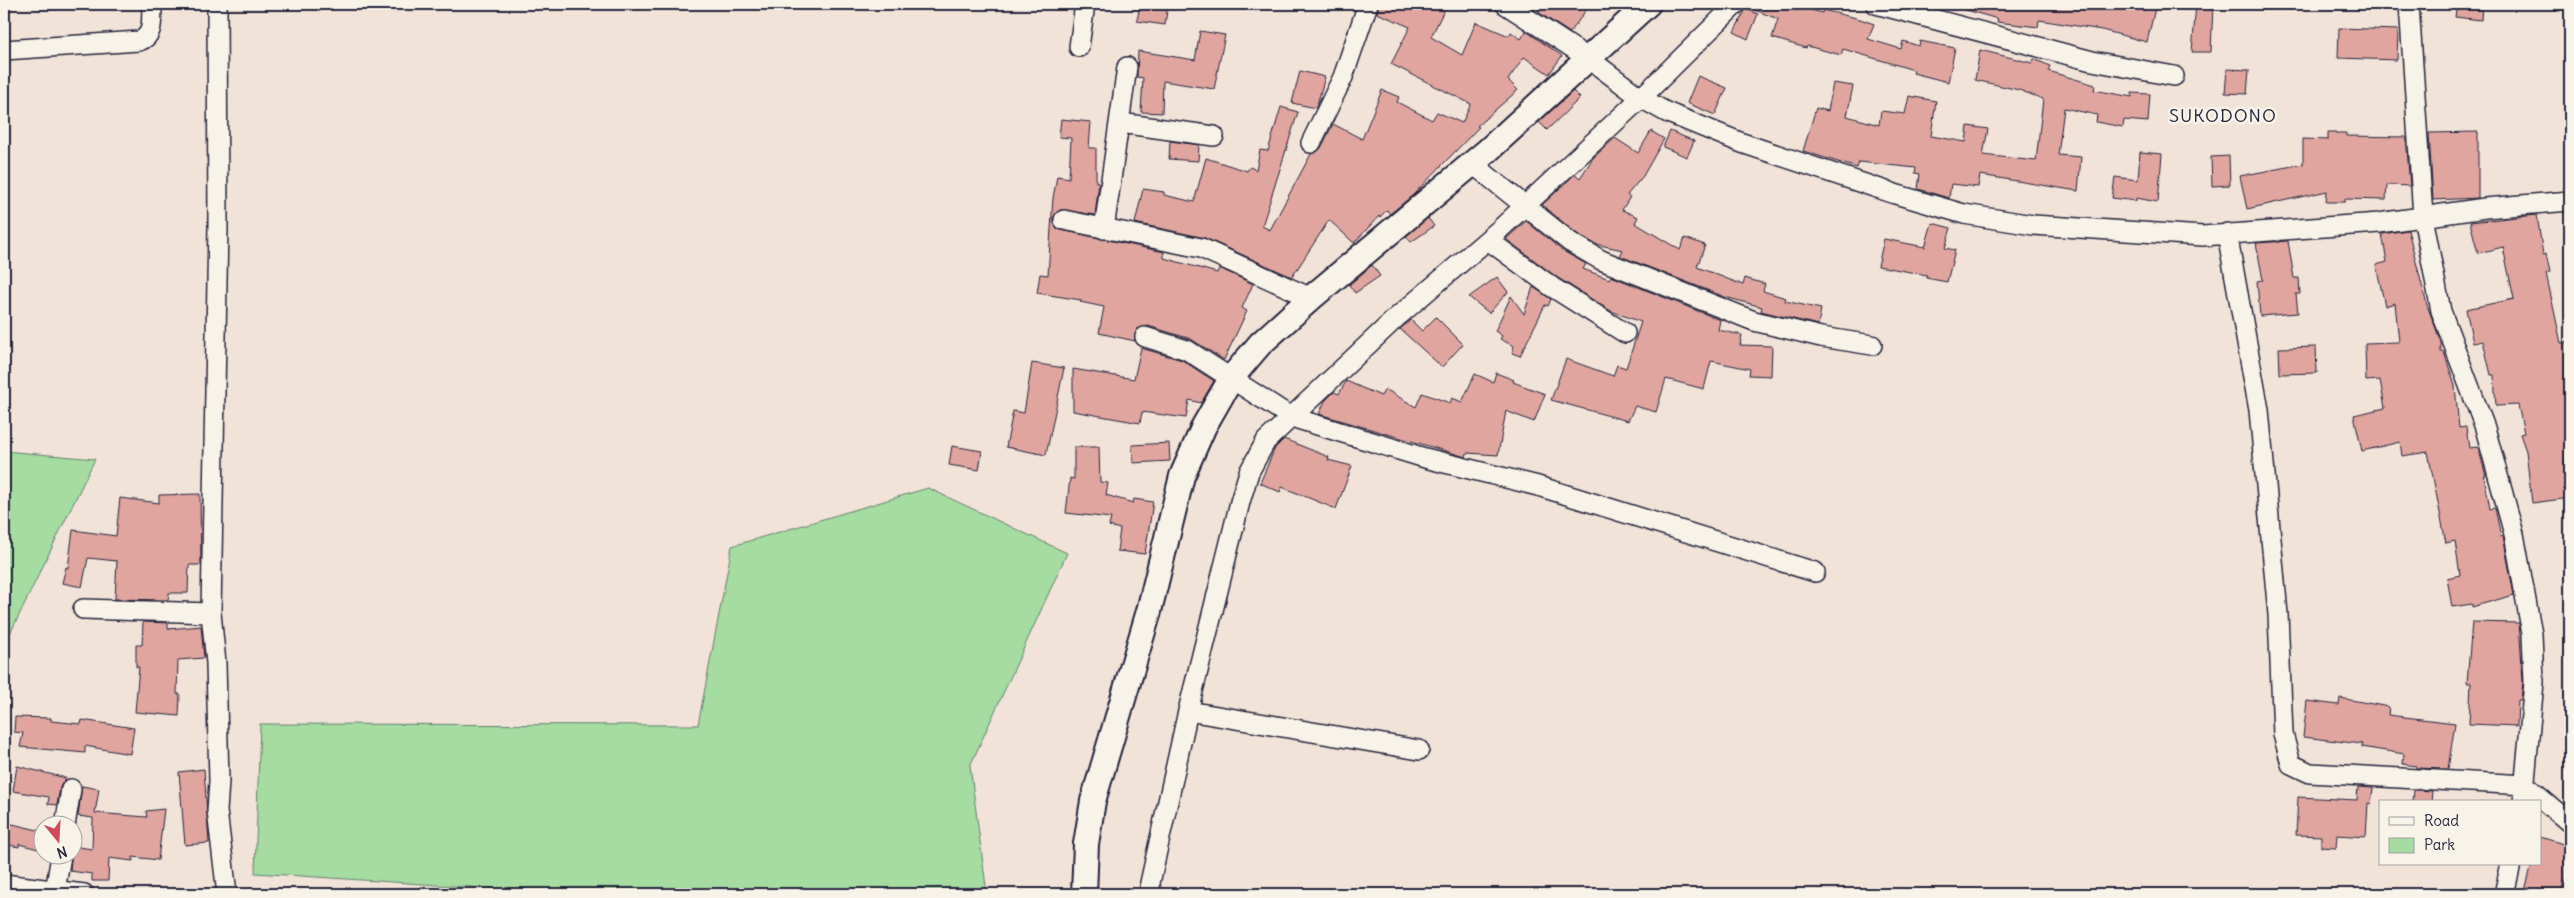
<svg xmlns="http://www.w3.org/2000/svg" width="2574" height="898" viewBox="0 0 2574 898" font-family="Delius,sans-serif">
<style>
.green{fill:#a4dca1;stroke:#637f6e}
.building{fill:#e0a59f;stroke:#22223b}
.lines{fill:none;stroke-linecap:round;stroke-linejoin:round}
.minor-casing{stroke:#22223b;stroke-width:22}
.major-casing{stroke:#22223b;stroke-width:28}
.minor{stroke:#f7f3e8;stroke-width:19}
.major{stroke:#f7f3e8;stroke-width:24}
.labels{text-anchor:middle;stroke-width:5;stroke-linejoin:round;paint-order:stroke}
.quarter-label{font-size:18px;letter-spacing:1px;fill:#22223b;stroke:#f7f3e8}
</style>
<rect width="100%" height="100%" fill="#f2e3d9"/>
<filter id="ink" filterUnits="userSpaceOnUse"><feTurbulence type="fractalNoise" baseFrequency=".02" numOctaves="2"/><feDisplacementMap in="SourceGraphic" scale="10" xChannelSelector="R" yChannelSelector="G"/><feConvolveMatrix kernelMatrix="1 2 1 2 8 2 1 2 1" color-interpolation-filters="sRGB"/></filter>
<g filter="url(#ink)">
<path class="green" d="M4 451 95 459 4 646Z
M928 488 1067 553 970 766 987 894H575L255 873 260 724 698 725 732 546Z"/>
<path class="building" d="M1140 4H1168L1165 25 1137 21Z
M1379 4H1447L1431 37 1462 55 1476 22 1509 36 1511 32 1521 39 1526 31 1562 56 1549 74 1524 57 1508 80 1518 90 1477 126 1479 127 1413 195 1390 214 1387 210 1380 217 1379 216 1354 243 1329 220 1292 277 1205 238 1135 223 1143 189 1164 192V195L1194 202 1206 158 1247 171 1250 167 1256 170 1260 150 1268 151 1281 107 1298 112 1262 226 1270 230 1311 154 1321 148 1333 124 1362 139 1382 90 1399 97 1397 102 1432 120 1437 112 1462 123 1471 104 1391 64 1410 27 1377 13Z
M1544 4H1590L1570 33 1538 12Z
M1747 4H1790L1822 13 1823 10 1860 19 1874 24 1868 39 1901 49 1903 41 1919 46 1920 41 1955 48 1948 82 1913 73 1914 70 1843 49 1841 55 1807 46 1806 48 1772 38 1778 19 1747 7Z
M1960 4H2076L2090 6 2091 4H2156L2147 42 2102 30 2039 20 2038 27 1997 22 1998 19 1959 8Z
M2196 4H2213L2211 52H2192Z
M2457 4H2482L2481 20 2455 17Z
M1746 9 1758 14 1748 39 1734 32Z
M2339 28 2398 30 2397 60 2338 58Z
M1200 31 1225 35 1214 89 1163 81 1162 113 1141 112 1143 78 1137 77 1138 51 1195 60Z
M1980 50 2032 63 2034 59 2050 66 2048 71 2095 85 2094 90 2132 97V93L2150 94 2148 122 2124 120 2123 127 2096 122 2097 115 2064 108 2058 155 2081 157 2078 191 1980 175 1978 187 1951 184 1949 198 1918 189 1920 174 1915 173 1916 168 1859 162 1857 168 1803 151 1816 108 1828 111 1833 83 1853 86 1847 116 1879 125 1881 111 1905 114 1909 96 1936 101 1931 136 1966 142 1968 126 1988 129 1983 155 2036 161 2043 99 2019 90 1975 80Z
M2227 69 2249 70 2247 94 2225 93Z
M1300 71 1325 77 1316 108 1292 103Z
M1698 76 1727 88 1715 115 1687 103Z
M1573 91 1580 98 1547 130 1539 122Z
M1061 119 1091 122 1089 148H1096V182H1099L1095 215 1060 210 1053 218 1057 229 1164 252V258L1217 273 1219 268 1253 284 1242 308 1247 311 1224 360 1191 339 1148 326 1137 329 1135 341 1099 333 1104 307 1080 302 1081 300 1037 293 1040 274 1048 275 1053 198 1057 176 1069 178 1071 138 1059 137Z
M1651 131 1664 139 1643 176 1627 195 1630 197 1622 210 1638 217 1635 223 1680 250 1685 238 1705 245 1697 267 1743 285 1745 278 1765 284 1763 291 1786 298 1785 301 1821 309 1818 325 1761 311 1762 307 1725 297 1620 256 1623 250 1595 244 1576 233 1542 205 1575 174 1580 178 1593 158 1615 138 1638 153Z
M1670 131 1694 141 1687 157 1663 147Z
M2478 132V198L2433 200 2429 133Z
M2328 133H2346V136L2406 137 2410 186 2387 185 2386 200 2345 199V202H2326L2327 191 2247 209 2240 176 2303 164V139L2328 140Z
M1170 141 1199 145 1198 161 1169 159Z
M2140 152 2162 154 2158 202 2136 198V201L2112 198 2115 177 2138 180Z
M2229 156 2230 185 2212 186 2211 157Z
M2537 215 2543 255 2546 254 2550 272 2546 273 2561 343 2568 341 2570 353V498L2532 503 2526 451 2520 434 2524 433 2518 405 2496 406 2494 375H2491L2483 341 2473 343 2466 309 2514 299 2503 247 2478 253 2470 222Z
M1428 218 1434 226 1411 242 1406 236Z
M1526 221 1563 251 1586 264 1583 269 1609 279 1611 276 1720 320 1718 330 1742 335 1740 345 1772 346 1771 376 1749 375 1750 369 1711 361 1704 389 1666 379 1656 412 1635 406 1628 421 1551 400 1566 359 1613 376 1617 365 1626 368 1641 322 1611 311 1558 278 1506 239Z
M1932 223 1951 228 1945 248 1955 250 1947 282 1926 278 1927 275 1878 266 1884 239 1925 247Z
M2408 230 2427 305 2441 342V352H2444L2455 386 2459 428 2466 427 2469 448 2478 447 2486 476H2484L2490 509 2495 508 2501 537 2503 536 2514 595 2472 607V604L2452 607 2447 578 2460 575 2455 541 2446 543 2428 452 2402 456 2400 442 2362 451 2354 415 2385 408 2380 380 2366 381 2365 343 2399 342 2395 303 2385 306 2376 265 2387 262 2382 234Z
M2288 241 2294 278H2299L2300 294H2296L2298 313 2260 316 2257 281 2263 280 2256 243Z
M1372 265 1380 276 1355 293 1349 285Z
M1497 277 1508 292 1489 313 1469 297Z
M1533 287 1551 299 1548 306 1545 305 1520 356 1512 353 1514 346 1500 339 1502 336 1495 331 1511 296 1524 314Z
M1436 317 1463 344 1442 367 1400 329 1411 320 1422 331Z
M2316 347 2317 373 2280 374 2279 348Z
M1141 348 1182 360 1214 381 1201 403 1189 400 1186 418 1142 412 1140 423 1073 411V369L1134 379Z
M1032 363 1064 368 1046 455 1006 447 1013 411 1024 413Z
M1496 373 1514 380 1513 382 1545 394 1534 422 1506 411 1498 455 1467 453 1466 457 1319 414 1325 401 1334 392 1339 394 1346 381 1381 396 1385 389 1416 407 1422 393 1450 403 1452 398 1462 402 1475 374 1493 382Z
M1284 439 1329 457 1328 460 1352 466 1336 509 1282 487 1280 492 1260 483 1275 448Z
M1169 443 1170 461 1133 463 1132 445Z
M952 446 982 451 979 470 949 465Z
M1074 447H1099L1100 482 1108 483 1106 495 1133 503 1134 499 1153 502 1145 554 1117 551 1120 529 1109 526 1111 518 1066 513 1070 478 1074 479Z
M200 494 201 565H189L188 593H169L168 600 115 599 117 561 88 558 82 587 62 583 66 567 68 568 73 530 116 536 120 498 159 503V495Z
M143 622 168 623V629L201 626 204 658 178 660 177 694H180L179 716 135 712 139 667H136V645H142Z
M2472 622 2519 623 2523 681 2521 700H2518L2517 726 2469 724 2471 683H2467Z
M2340 698 2389 707 2388 715 2455 723 2448 769 2416 768V766L2403 764 2404 754 2362 747V744L2303 737 2307 701 2339 705Z
M15 717 51 718V721L81 724 82 720 134 728 130 754 85 746V753L20 747 23 733 14 732Z
M17 766 66 778 60 787 57 805 48 804 49 797 13 791Z
M204 769 209 843 185 845 179 772Z
M82 786 99 789 95 813 147 817 146 811 164 809 158 860 133 857V861L109 858 108 881H92V874L70 871 72 846 92 849 93 818 78 816Z
M2358 787 2373 788 2371 804 2368 803 2366 837 2337 835 2336 848 2321 847V836L2296 835 2298 797 2357 800Z
M2414 790 2432 791 2431 802H2413Z
M4 822 42 831V850L19 844V847L4 844Z
M2540 837 2570 846V882L2564 880 2561 894H2524L2532 864H2540Z"/>
<g class="lines">
<g class="minor-casing">
<path id="minor" d="M217 4 218 226 211 613 216 663 219 781 217 811 227 894
M1505 4 1588 58 1641 98 1666 112 1742 143 1895 194 1964 214 2033 225 2203 236 2379 223 2485 208 2570 201
M1876 4 2092 61 2174 76
M2409 4 2423 217 2441 311 2485 428 2514 534 2532 634 2534 682 2523 802
M1079 47 1085 4
M4 50 139 41C155 36 151 18 152 4
M1120 123 1214 136
M1311 143 1343 77 1368 4
M1473 164 1570 242 1601 260 1754 321 1821 337 1872 345
M1064 220 1201 248 1311 298
M1104 229 1127 67
M2227 233 2259 410 2278 614 2283 734 2291 764 2310 773 2525 785 2570 823
M1488 240 1552 287 1625 333
M1145 337 1187 350 1291 417 1425 458 1538 486 1815 572
M83 609 211 613
M1188 711 1419 750
M65 826 71 789
M4 884 84 894
M55 891 61 856
M1151 894 1150 883 1188 711 1240 502 1249 472 1266 441 1396 318 1500 229 1641 98 1736 4
M2504 894 2511 864"/>
</g>
<g class="major-casing">
<path id="major" d="M1084 894 1086 844 1093 801 1149 611 1182 476 1204 426 1232 377 1260 344 1311 298 1486 152 1648 4"/>
</g>
<use href="#minor" class="minor"/>
<use href="#major" class="major"/>
</g>
</g>
<g class="labels">
<g class="quarter-label">
<text x="2223" y="122">SUKODONO</text>
</g>
</g>
<rect width="2574" height="898" fill="none" stroke="#f7f3e8" stroke-width="20"/>
<rect x="10" y="10" width="2554" height="878" fill="none" stroke="#22223b" stroke-width="2" filter="url(#ink)"/>
<rect x="2379" y="800" width="162" height="65" fill="#f7f3e8" stroke="#a29fa3"/>
<rect x="2389" y="817" width="25" height="8" fill="#f7f3e8" stroke="#a29fa3"/>
<text x="2424" y="826" font-size="15" fill="#22223b">Road</text>
<rect x="2389" y="838" width="25" height="15" fill="#a4dca1" stroke="#a29fa3"/>
<text x="2424" y="850" font-size="15" fill="#22223b">Park</text>
<g transform="translate(58 840) rotate(162)"><circle r="24" fill="#f7f3e8" stroke="#a29fa3"/>
<path d="M0-4L9 19L0 12L-9 19Z" fill="#d1495b"/>
<text y="-8" font-size="14" font-weight="bold" text-anchor="middle" fill="#22223b">N</text>
</g>
</svg>
